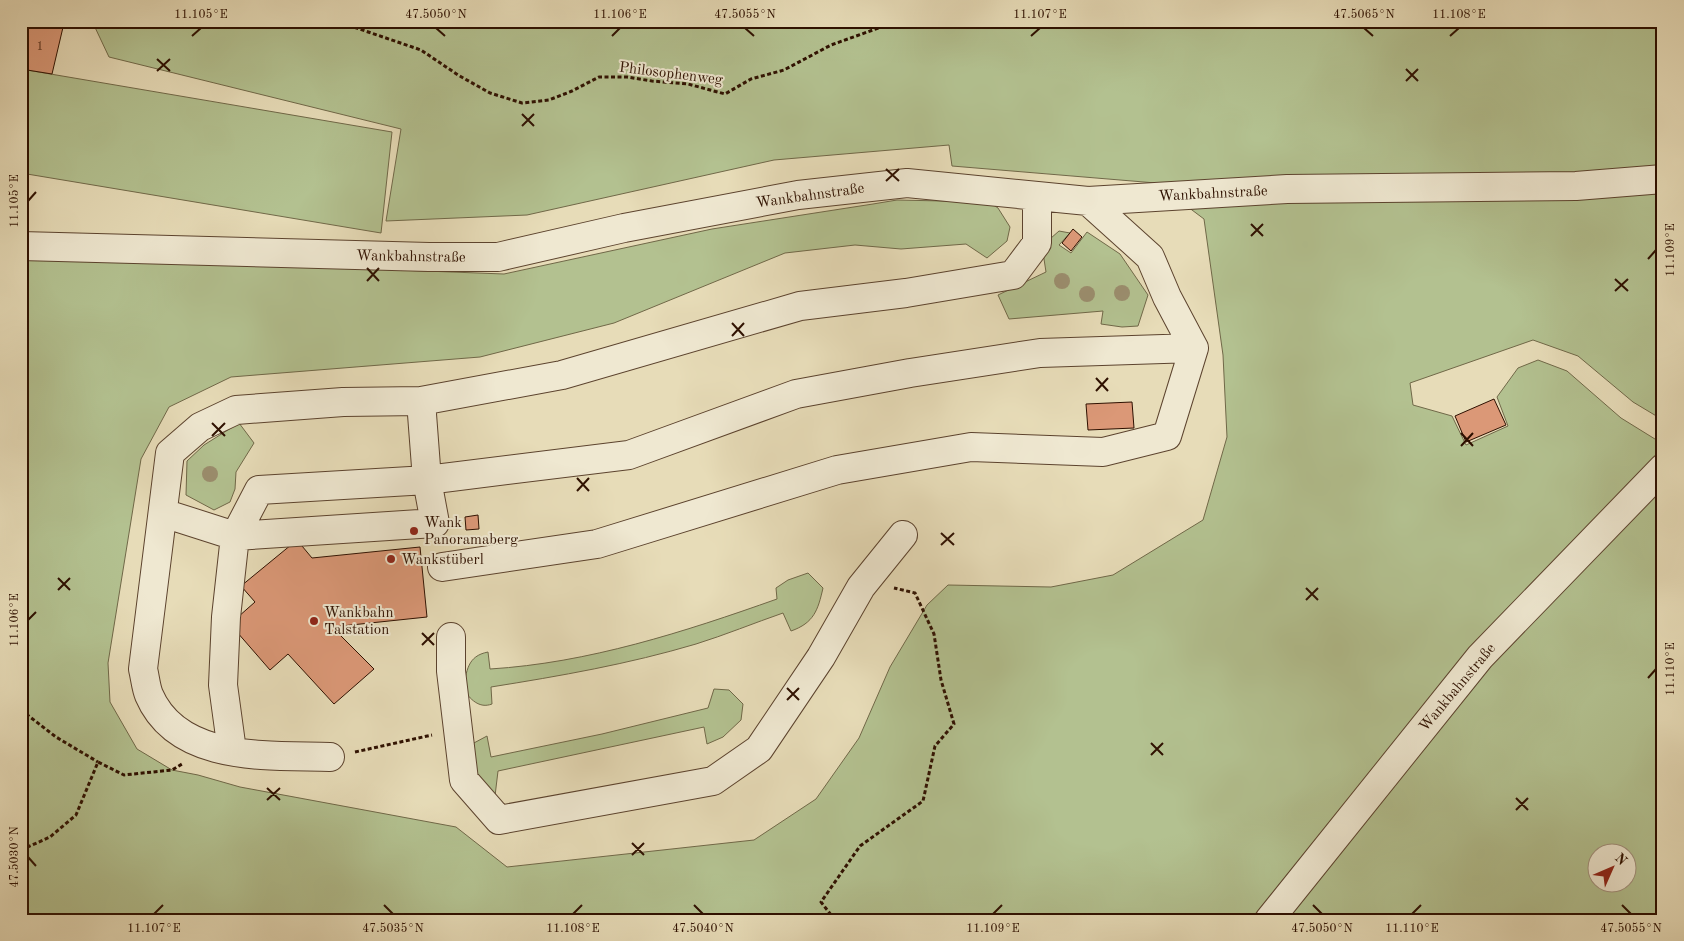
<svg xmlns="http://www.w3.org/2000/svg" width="1684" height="941" viewBox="0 0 1684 941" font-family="'Old Standard TT',serif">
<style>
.green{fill:#b3c190;stroke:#706848;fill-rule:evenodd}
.building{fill:#db9877;stroke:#2e1000}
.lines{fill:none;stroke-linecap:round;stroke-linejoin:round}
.minor-casing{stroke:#5c432e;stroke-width:30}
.path{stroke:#2e1000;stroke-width:3;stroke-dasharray:4 2.5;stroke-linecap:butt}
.minor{stroke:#efe8d1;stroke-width:28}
.tree{fill:#9b8e6e}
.ticks{fill:none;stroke:#2e1000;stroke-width:2}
.poi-dot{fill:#8f2418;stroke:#efe8d1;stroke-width:2}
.labels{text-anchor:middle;stroke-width:4;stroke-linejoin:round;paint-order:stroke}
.number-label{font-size:12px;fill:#59321e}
.street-label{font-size:15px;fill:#2e1000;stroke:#efe8d1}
.poi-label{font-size:15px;fill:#2e1000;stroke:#efe8d1;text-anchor:start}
.neatline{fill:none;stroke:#2e1000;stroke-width:2}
.ticks-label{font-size:12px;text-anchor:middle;fill:#2e1000}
</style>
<rect width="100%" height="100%" fill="#e7dcb8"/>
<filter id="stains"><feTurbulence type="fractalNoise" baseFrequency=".004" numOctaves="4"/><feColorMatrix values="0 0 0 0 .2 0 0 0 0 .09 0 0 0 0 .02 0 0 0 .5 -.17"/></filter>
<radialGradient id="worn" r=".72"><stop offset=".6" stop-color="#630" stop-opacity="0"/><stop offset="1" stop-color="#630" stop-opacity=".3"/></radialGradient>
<path class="green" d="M92 21H1663V420L1633 402 1578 356 1533 340 1410 383 1413 405 1452 416 1466 445 1508 426 1497 397 1518 368 1538 360 1567 371 1621 418 1663 444V920H21V268L29 260 82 258 504 274 712 229 873 204 897 200 989 202 998 208 1010 227 1007 241 987 258 966 244 901 249 855 245 785 253 614 323 480 357 231 377 169 407 141 459 108 663 110 702 137 749 172 770 198 775 240 787 456 827 507 867 754 840 816 799 859 738 890 667 927 605 948 585 1051 587 1113 575 1203 520 1227 437 1223 355 1204 219 1156 183 952 166 949 145 774 160 527 215 386 221 401 129 109 57ZM1596 854H1626V884H1596Z
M21 69 392 132 381 233 21 173Z
M1059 231 1070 233 1059 245 1071 253 1087 232 1120 254 1148 295 1138 326 1122 327 1101 324 1103 311 1009 319 998 295 1046 272 1042 246Z
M239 423 254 443 236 472 235 489 230 502 214 510 186 495 187 461 204 445Z
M808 573 823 588C818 610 814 623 791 631L783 613C754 623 725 635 696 644 629 664 560 676 491 687L492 704C479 709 470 699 463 689 467 671 467 656 488 652L490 669C588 663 684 632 777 599L776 588 788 580Z
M714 689 729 690 743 704 741 720 723 737 707 744 704 727 498 771 495 796 470 779 472 744 487 736 491 757 602 734 708 708Z"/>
<path class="building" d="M21 21H51L64 23 52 74 21 69Z
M1073 229 1082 237 1071 251 1062 243Z
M1494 399 1506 425 1466 442 1455 416Z
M1132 402 1134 428 1088 430 1086 404Z
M478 515 479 529 466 530 465 517Z
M297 540 312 558 420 547 427 617 332 627 374 669 334 704 288 654 270 670 230 624 255 602 241 586Z"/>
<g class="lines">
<g class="minor-casing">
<path id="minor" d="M21 246 429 257H498L624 228 798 195 907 183 1088 201 1287 189 1576 186 1663 179
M163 513 235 536 435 523 427 480 421 401
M442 567 597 544 837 470 971 447 1103 452 1167 436 1194 348 1167 297 1150 257 1088 201
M451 637V671L464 780 499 820 713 781 759 749 821 657 861 587 903 535
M232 751 223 685 226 617 235 536 259 490 427 480 629 455 796 394 910 373 1040 353 1194 348
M330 757C270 755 178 763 149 695 146 688 145 677 143 669L170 453 200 427 236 410 343 402 421 401 562 375 800 306 906 293 1013 275 1037 243V196
M1269 920 1480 657 1663 468"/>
</g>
<path class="path" d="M336 21 421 50 458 75 490 93 522 103 549 100 572 91 599 77H627L652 81 688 84 725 94 751 79 784 70 831 45 887 25 892 21
M1017 21C1039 29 1065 27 1087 21
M21 710 56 737 98 762
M355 752 432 735
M21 850 50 837 76 815 98 762 124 775 172 770 182 764
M835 920 821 902 860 846 923 801 935 746 954 724 941 680 934 634 915 593 894 588"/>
<use href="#minor" class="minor"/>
</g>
<g class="tree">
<circle cx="1062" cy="281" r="8"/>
<circle cx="1122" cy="293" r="8"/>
<circle cx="1087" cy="294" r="8"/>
<circle cx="210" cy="474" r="8"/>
</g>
<path class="ticks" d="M436 28 445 36M745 28 754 36M1364 28 1373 36M192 36 201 28M612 36 620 28M1031 36 1040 28M1450 36 1459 28M157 59 170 71M1406 69 1418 81M157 71 170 59M1406 81 1418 69M522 114 534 126M522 126 534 114M886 169 899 181M886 181 899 169M28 201 36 192M1251 224 1263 236M1251 236 1263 224M1648 259 1656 250M367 268 379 281M1615 279 1628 291M367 281 379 268M1615 291 1628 279M732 323 744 336M732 336 744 323M1096 378 1108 391M1096 391 1108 378M212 423 225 436M1461 433 1473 446M212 436 225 423M1461 446 1473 433M577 478 589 491M577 491 589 478M941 533 954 545M941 545 954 533M58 578 70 590M1306 588 1318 600M58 590 70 578M1306 600 1318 588M28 620 36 612M422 633 434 645M422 645 434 633M1648 678 1656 669M787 688 799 700M787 700 799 688M1151 743 1163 755M1151 755 1163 743M267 788 280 800M1516 798 1528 810M267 800 280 788M1516 810 1528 798M632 843 644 855M632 855 644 843M28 857 36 866M384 905 393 914M694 905 703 914M1313 905 1322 914M1622 905 1631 914M154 914 163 905M573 914 582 905M993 914 1002 905M1412 914 1421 905"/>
<g class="poi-dot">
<circle cx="414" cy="531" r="5"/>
<circle cx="391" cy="559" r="5"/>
<circle cx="314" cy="621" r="5"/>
</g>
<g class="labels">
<g class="number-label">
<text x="40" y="50">1</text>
</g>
<g class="street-label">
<text transform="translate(671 73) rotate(7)" y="5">Philosophenweg</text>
<text transform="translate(1213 193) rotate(-3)" y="5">Wankbahnstraße</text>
<text transform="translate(810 195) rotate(-8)" y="5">Wankbahnstraße</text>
<text transform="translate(411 256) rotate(1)" y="5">Wankbahnstraße</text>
<text transform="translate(1457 687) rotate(-50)" y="5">Wankbahnstraße</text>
</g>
<g class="poi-label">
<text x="424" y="527">Wank<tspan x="424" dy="17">Panoramaberg</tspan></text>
<text x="401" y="564">Wankstüberl</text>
<text x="324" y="617">Wankbahn<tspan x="324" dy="17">Talstation</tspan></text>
</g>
</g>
<rect width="1684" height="941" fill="none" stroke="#e7dcb8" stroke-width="55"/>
<g transform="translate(1612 868) rotate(45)"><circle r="24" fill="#efe8d1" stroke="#a2927d"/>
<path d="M0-4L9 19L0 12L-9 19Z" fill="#8f2418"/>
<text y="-8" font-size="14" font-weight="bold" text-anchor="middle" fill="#2e1000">N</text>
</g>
<rect x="28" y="28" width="1628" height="886" class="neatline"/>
<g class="ticks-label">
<text x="201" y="18">11.105°E</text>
<text x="436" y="18">47.5050°N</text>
<text x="620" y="18">11.106°E</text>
<text x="745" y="18">47.5055°N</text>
<text x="1040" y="18">11.107°E</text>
<text x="1364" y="18">47.5065°N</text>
<text x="1459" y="18">11.108°E</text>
<text transform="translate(14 201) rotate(-90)" y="4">11.105°E</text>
<text transform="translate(1670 250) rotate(-90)" y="4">11.109°E</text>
<text transform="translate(14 620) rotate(-90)" y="4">11.106°E</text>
<text transform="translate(1670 669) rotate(-90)" y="4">11.110°E</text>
<text transform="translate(14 857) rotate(-90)" y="4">47.5030°N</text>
<text x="154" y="932">11.107°E</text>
<text x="393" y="932">47.5035°N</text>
<text x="573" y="932">11.108°E</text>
<text x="703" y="932">47.5040°N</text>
<text x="993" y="932">11.109°E</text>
<text x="1322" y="932">47.5050°N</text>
<text x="1412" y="932">11.110°E</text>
<text x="1631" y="932">47.5055°N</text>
</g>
<rect width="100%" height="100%" filter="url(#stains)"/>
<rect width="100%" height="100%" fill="url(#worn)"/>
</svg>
